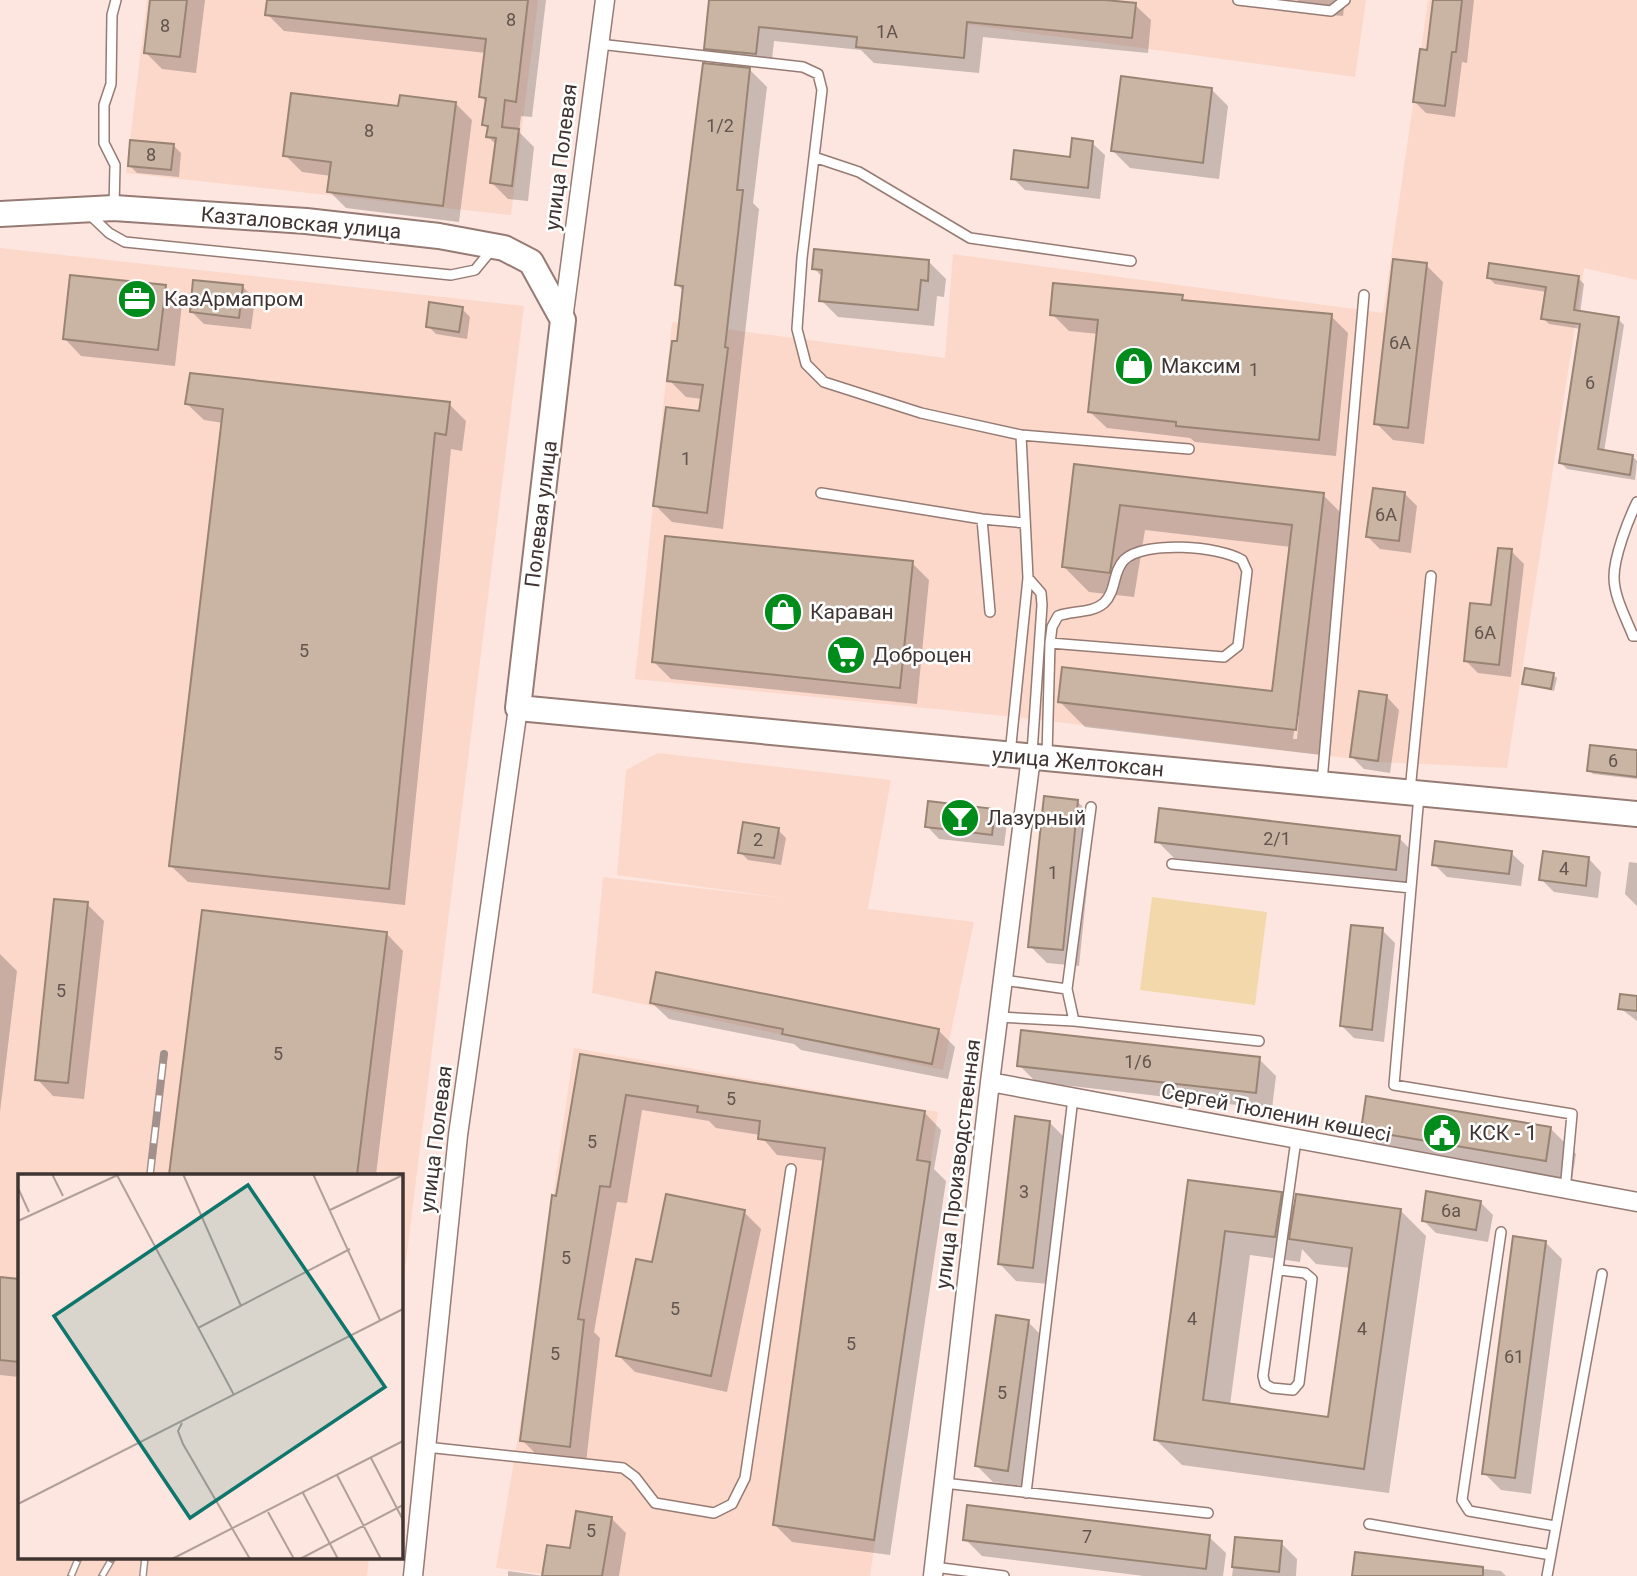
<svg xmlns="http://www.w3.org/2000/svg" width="1637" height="1576" viewBox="0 0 1637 1576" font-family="Roboto,sans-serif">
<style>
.built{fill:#fcd8cb}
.green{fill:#f2d8aa}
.shadow{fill:#0003;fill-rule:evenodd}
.building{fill:#cab4a3;stroke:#998474;stroke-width:2}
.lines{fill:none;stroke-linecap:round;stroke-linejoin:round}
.lane-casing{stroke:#957b73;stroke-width:12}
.street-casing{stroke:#957b73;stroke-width:21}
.secondary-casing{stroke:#957b73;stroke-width:28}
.lane{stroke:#fff;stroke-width:9}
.street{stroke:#fff;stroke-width:18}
.secondary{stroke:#fff;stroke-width:24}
.rail-casing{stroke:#a1908b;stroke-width:8}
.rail{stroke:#fff;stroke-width:5;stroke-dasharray:16;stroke-linecap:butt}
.labels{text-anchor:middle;stroke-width:5;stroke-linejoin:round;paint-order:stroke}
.number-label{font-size:18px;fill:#62544e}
.street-label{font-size:21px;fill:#3f3431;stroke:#fff}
.poi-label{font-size:21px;fill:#3f3431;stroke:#fff;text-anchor:start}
.inset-road{fill:none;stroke:#b19f99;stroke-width:2}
.view{fill:#0f766e;fill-opacity:0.15;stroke:#0f766e;stroke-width:3.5}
.inset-edge{fill:none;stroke:#3f3431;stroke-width:3.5}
</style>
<rect width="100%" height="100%" fill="#fde6df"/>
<path class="built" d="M147 0H538L511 215 126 173Z
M710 0H1366L1355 77 972 25Z
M1428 0H1637V280L1584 268 1507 768 1378 762 1015 717 635 679 672 322 945 358 953 254 1383 313Z
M0 248 524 306 401 1302V1175H19V1557H369L367 1576H0Z
M658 753 891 780 868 909 974 922 943 1070 592 993 603 877 783 898 617 875 626 770Z
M574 1048 938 1112 870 1576H556L496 1568 526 1388Z"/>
<path class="green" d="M1152 897 1267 912 1255 1005 1140 990Z"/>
<path class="shadow" d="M152 0H205L196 73 162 69 145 52Z
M269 0H546L532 117 521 116 519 132 534 147 528 201 508 199 492 183 497 145 488 137 489 129 484 124 487 103 481 96 486 53 284 31 267 14Z
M712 0H1090L1135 5 1151 20 1148 53 983 37 979 73 874 63 861 50 774 41 771 69 746 66 767 87 753 203 759 209 723 529 672 522 655 505 701 413 703 399 686 397 669 380 678 343 684 292 677 284 725 67 706 48Z
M1297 0H1345L1343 16 1309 13Z
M1434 0H1474L1467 63 1462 62 1455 117 1426 113 1415 102 1428 52Z
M1211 89 1228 106 1219 179 1130 168 1113 151Z
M455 103 472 120 459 222 346 208 329 191 331 176 302 172 285 155 400 108Z
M1092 143 1105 155 1100 199 1025 190 1013 178 1071 159Z
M173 145 181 153 179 177 137 173 129 165Z
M929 262 946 279 944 297 937 296 934 326 838 317 821 300 823 278 814 268Z
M1426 265 1443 282 1424 444 1393 440 1376 423Z
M1489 278H1578L1584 284 1580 313 1618 319 1624 325 1604 452 1632 456 1637 461 1635 480 1567 469 1561 463 1581 329 1549 324 1543 318 1547 292 1495 284Z
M242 286 255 299 251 329 204 324 192 312Z
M165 287 182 304 175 366 81 356 65 339Z
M1182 297 1187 303 1331 316 1348 333 1336 456 1195 442 1190 438 1107 428 1090 412 1099 334 1069 331 1052 314Z
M462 309 470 317 467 339 436 334 428 326Z
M187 404H449L466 421 462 451 451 449 405 905 188 882 171 866 223 423 204 420Z
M1076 466 1323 495 1348 520 1321 755 1085 727 1060 702 1274 693 1291 547 1145 530 1134 597 1089 592 1064 567ZM1296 716H1299L1297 739H1293Z
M1405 494 1417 506 1411 553 1380 549 1368 537Z
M1511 551 1524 564 1511 677 1478 673 1466 661 1493 607Z
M912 563 929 580 917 704 671 679 654 662Z
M1553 675 1557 678 1554 691 1524 683Z
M1387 697 1399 710 1390 773 1364 769 1351 756Z
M1637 752V779L1593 774 1589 770Z
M1078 802 1094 819 1079 966 1047 963 1030 946Z
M994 811 1007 823 1004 846 939 839 927 826Z
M778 830 786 838 781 865 748 860 740 852Z
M1399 838 1416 855 1412 886 1174 858 1157 841Z
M1511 853 1524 865 1521 886 1447 877 1434 864Z
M1589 859 1601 872 1598 898 1554 892 1541 879Z
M1629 862 1637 863V906L1625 894Z
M87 904 104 921 84 1099 53 1096 37 1079Z
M204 912 387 934 403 951 376 1175H171Z
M1382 930 1395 943 1384 1042 1354 1038 1342 1026Z
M0 954 17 971 0 1112Z
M1637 998V1021L1620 1008Z
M652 1003 938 1030 955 1047 948 1079 801 1050 794 1044 669 1019Z
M581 1056 925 1113 941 1130 934 1169 946 1181 890 1555 792 1542 775 1525 825 1161 777 1155 760 1135 716 1128 709 1121 642 1110 627 1203 617 1202 594 1332 600 1338 586 1463 539 1457 522 1440Z
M1259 1059 1276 1076 1272 1109 1036 1082 1019 1065Z
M1049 1122 1066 1139 1049 1284 1016 1281 1000 1264Z
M1362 1129H1551L1576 1154 1571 1186 1388 1155Z
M1190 1182 1281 1193 1295 1208 1400 1210 1426 1236 1389 1493 1182 1465 1156 1440ZM1302 1249 1316 1264 1351 1268 1329 1419 1230 1405 1250 1255 1300 1262Z
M1480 1202 1493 1215 1488 1242 1436 1233 1423 1220Z
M744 1212 761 1229 727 1392 635 1372 618 1355Z
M1545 1242 1562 1259 1531 1494 1501 1490 1484 1473Z
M0 1279 19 1281V1377L0 1375Z
M1028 1322 1045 1339 1024 1486 993 1482 976 1465Z
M611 1518 626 1533 619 1576H508V1571L544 1576Z
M1209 1537 1226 1553 1223 1576H1144L982 1556 965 1539Z
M1237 1539 1281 1543 1297 1559 1296 1576H1232Z
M1356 1554 1501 1571 1506 1576H1354Z"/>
<path class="building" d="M150 0H187L180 57 144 53Z
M267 0H528L516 102 505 100 502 127 519 129 512 186 490 183 496 138 486 137 488 126 482 125 486 98 479 97 486 39 265 15Z
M709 0H1105L1136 3 1132 38 967 22 964 58 856 47 857 37 759 27 756 54 704 49Z
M1433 0H1462L1456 52H1452L1445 106 1413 102 1420 49 1427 50Z
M703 63 750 68 737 190H743L725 347 728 348 707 513 653 506 666 407 699 411 703 385 667 381 672 341H677L683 286 675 285Z
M1121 76 1212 88 1203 163 1111 151Z
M291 93 398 106 400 95 456 102 443 206 327 192 331 162 283 156Z
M1072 138 1093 141 1088 188 1011 179 1014 150 1070 157Z
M130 140 174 144 171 170 128 166Z
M814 249 929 260 928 281 921 280 918 310 819 301 822 270 812 269Z
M1393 259 1427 263 1408 428 1374 424Z
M1489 263 1579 276 1574 310 1619 317 1598 449 1633 455 1630 475 1559 463 1580 324 1541 319 1546 287 1487 278Z
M70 275 166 285 158 350 63 339Z
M193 280 243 285 239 318 190 312Z
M1053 283 1183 295 1182 300 1332 314 1319 440 1176 426V422L1088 412 1098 320 1050 315Z
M429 302 463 307 459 332 426 327Z
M190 373 450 402 446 435 435 433 389 889 169 866 223 409 185 404Z
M1074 464 1324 493 1296 730 1058 702 1062 667 1272 691 1292 525 1120 505 1110 573 1062 567Z
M1373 488 1405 492 1399 541 1366 537Z
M665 536 913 561 900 688 652 662Z
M1498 548 1512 549 1499 665 1464 661 1470 603 1491 605Z
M1525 668 1554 673 1551 689 1522 684Z
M1359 691 1387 695 1378 761 1350 757Z
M1590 745 1637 750V777L1587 771Z
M1044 796 1078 800 1063 950 1028 947Z
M928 801 995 809 992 835 925 827Z
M1159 808 1400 836 1396 870 1155 842Z
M743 822 779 828 774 858 738 853Z
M1435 841 1512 851 1509 874 1432 865Z
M1543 851 1589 857 1586 886 1539 880Z
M54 899 88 902 68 1083 35 1080Z
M202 910 387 932 357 1175H169Z
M1351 925 1383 928 1372 1030 1340 1026Z
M656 972 939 1029 932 1064 782 1034 783 1029 650 1003Z
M1620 994 1637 996V1011L1618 1009Z
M1021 1030 1260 1057 1256 1093 1017 1066Z
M580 1054 925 1111 917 1160 930 1162 874 1540 773 1525 825 1148 758 1139 760 1121 697 1112 698 1106 626 1095 610 1187 600 1186 578 1319 584 1320 570 1447 520 1441 552 1195 556 1196Z
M1366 1096 1551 1127 1546 1161 1361 1130Z
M1015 1116 1050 1121 1033 1268 998 1264Z
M1188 1180 1282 1192 1275 1237 1225 1231 1203 1400 1328 1417 1352 1248 1289 1239 1296 1194 1401 1209 1364 1469 1154 1440Z
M1426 1191 1481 1201 1476 1230 1422 1221Z
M666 1194 745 1210 711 1376 616 1356 636 1259 652 1262Z
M1513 1236 1546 1241 1515 1478 1482 1474Z
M0 1277 19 1279V1362L0 1360Z
M996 1315 1029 1320 1008 1471 975 1466Z
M967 1505 1210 1535 1206 1569 963 1540Z
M576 1511 612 1517 602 1576H542L547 1545 570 1548Z
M1235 1537 1282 1541 1279 1572 1232 1567Z
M1355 1552 1483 1567V1576H1352Z"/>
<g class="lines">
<g class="lane-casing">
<path id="lane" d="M1238 0 1331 11 1345 0
M599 44 803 67 818 74 822 90 802 258 797 329 806 364 824 382 921 413 1021 435 1189 449
M814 157 859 172 970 238 1131 261
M114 208 115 165 104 143V105L111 84 112 15 116 0
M89 214 109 233 125 242 451 275 475 270 493 248
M821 493 982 519 1025 523
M1637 502C1628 520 1614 557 1614 577 1614 597 1626 618 1633 636H1637
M982 519 990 612
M1028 578 1041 593 1042 605 1032 753
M1010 754 1028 578 1021 435
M1047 756 1050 643 1224 657 1238 646 1247 571 1242 560C1220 546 1144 540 1124 560 1112 573 1117 590 1104 603 1091 614 1073 610 1058 616L1052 627 1050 643
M1322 782 1364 295
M1410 791 1431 576
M1419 795 1394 1085 1572 1114 1565 1191
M1172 864 1411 888
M1003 980 1067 989 1091 807
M1067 989 1074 1021 1259 1041
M998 1017 1074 1021
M1501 1232 1462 1500 1469 1511 1555 1526
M1280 1270 1305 1273 1312 1279 1299 1383 1293 1390 1272 1388 1265 1384 1263 1376 1296 1140
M426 1447 623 1468 635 1477 655 1503 714 1513 732 1504 745 1478 791 1169
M944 1483 1208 1513
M1026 1493 1073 1098
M1369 1524 1551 1555
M934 1567 1004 1576
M1547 1576 1602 1274"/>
</g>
<g class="street-casing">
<path id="street" d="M563 320 605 0
M990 1082 1637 1202
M413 1576 458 1135 518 708
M933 1576 990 1082 1031 757"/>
</g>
<g class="secondary-casing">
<path id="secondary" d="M0 214 114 208 306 221 439 236 504 248 531 262 563 320 518 708 1637 814"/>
</g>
<use href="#lane" class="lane"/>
<use href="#street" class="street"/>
<use href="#secondary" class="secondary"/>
<g class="rail-casing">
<path id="rail" d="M150 1175 164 1054
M71 1576 79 1557
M102 1576 113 1557
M143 1576 145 1557"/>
</g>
<use href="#rail" class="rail"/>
</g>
<defs>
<g id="office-disc" transform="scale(2.0125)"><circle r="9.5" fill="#008c1b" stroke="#fff"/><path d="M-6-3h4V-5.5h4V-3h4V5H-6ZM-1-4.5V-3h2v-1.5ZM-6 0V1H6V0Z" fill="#fff"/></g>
<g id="shop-disc" transform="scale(2.0125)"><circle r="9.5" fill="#008c1b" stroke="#fff"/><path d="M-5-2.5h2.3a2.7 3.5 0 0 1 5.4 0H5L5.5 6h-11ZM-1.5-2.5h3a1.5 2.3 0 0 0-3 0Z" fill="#fff"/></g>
<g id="supermarket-disc" transform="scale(2.0125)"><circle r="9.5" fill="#008c1b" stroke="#fff"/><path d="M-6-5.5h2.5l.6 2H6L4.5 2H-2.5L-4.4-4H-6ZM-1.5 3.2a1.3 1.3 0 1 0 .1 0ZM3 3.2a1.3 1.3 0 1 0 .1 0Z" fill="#fff"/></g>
<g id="bar-disc" transform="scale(2.0125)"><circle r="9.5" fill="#008c1b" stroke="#fff"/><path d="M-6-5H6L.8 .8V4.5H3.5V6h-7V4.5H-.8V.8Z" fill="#fff"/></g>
<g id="civic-disc" transform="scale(2.0125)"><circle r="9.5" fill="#008c1b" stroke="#fff"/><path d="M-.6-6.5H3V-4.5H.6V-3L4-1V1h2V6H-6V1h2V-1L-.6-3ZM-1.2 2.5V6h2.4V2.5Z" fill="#fff"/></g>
</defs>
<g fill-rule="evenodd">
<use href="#office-disc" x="137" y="299"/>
<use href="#shop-disc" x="1134" y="366"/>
<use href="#shop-disc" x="783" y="612"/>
<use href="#supermarket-disc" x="846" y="655"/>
<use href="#bar-disc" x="960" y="818"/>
<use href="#civic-disc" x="1442" y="1133"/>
</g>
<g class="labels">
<g class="number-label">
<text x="511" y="26">8</text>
<text x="165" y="32">8</text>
<text x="887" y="38">1А</text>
<text x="720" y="132">1/2</text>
<text x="369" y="137">8</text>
<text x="151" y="161">8</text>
<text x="1400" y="349">6А</text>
<text x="1254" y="376">1</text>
<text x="1590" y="389">6</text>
<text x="686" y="465">1</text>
<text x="1386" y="521">6А</text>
<text x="1485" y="639">6А</text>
<text x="304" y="657">5</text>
<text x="1613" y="767">6</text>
<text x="1277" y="845">2/1</text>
<text x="758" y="846">2</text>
<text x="1564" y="875">4</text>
<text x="1053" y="879">1</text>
<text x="61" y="997">5</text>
<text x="278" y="1060">5</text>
<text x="1138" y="1068">1/6</text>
<text x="731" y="1105">5</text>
<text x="592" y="1148">5</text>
<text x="1024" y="1198">3</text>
<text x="1451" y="1217">6а</text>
<text x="566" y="1264">5</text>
<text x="675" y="1315">5</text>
<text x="1192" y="1325">4</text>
<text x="1362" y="1335">4</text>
<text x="851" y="1350">5</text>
<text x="555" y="1360">5</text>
<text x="1514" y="1363">61</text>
<text x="1002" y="1399">5</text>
<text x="591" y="1537">5</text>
<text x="1087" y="1543">7</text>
</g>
<g class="street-label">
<text transform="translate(561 157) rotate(-83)" y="7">улица Полевая</text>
<text transform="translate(301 223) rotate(5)" y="7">Казталовская улица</text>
<text transform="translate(541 514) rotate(-83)" y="7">Полевая улица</text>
<text transform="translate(1078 762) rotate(5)" y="7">улица Желтоксан</text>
<text transform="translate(1276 1113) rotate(11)" y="7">Сергей Тюленин көшесі</text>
<text transform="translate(436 1139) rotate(-83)" y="7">улица Полевая</text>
<text transform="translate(958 1164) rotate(-83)" y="7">улица Производственная</text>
</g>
<g class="poi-label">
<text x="164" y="306">КазАрмапром</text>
<text x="1161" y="373">Максим</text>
<text x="810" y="619">Караван</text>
<text x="873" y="662">Доброцен</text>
<text x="987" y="825">Лазурный</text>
<text x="1469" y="1140">КСК - 1</text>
</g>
</g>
<g transform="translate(18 1174)">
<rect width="385" height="385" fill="#fde6df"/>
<path class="inset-road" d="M34 0 45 22M165 0 223 132M295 0 362 146M99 1 216 221M0 14 11 38M312 36 385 1M0 47 102 0M180 154 332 75M164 249 160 257 165 270 232 385M353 284 385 346M319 301 363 385M285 319 320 385M0 330 385 135M250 338 276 385M154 385 385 267M282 385 385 331"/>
<path class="view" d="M230 11 367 213 172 344 36 142Z"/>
<rect width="385" height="385" class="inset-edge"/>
</g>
</svg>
